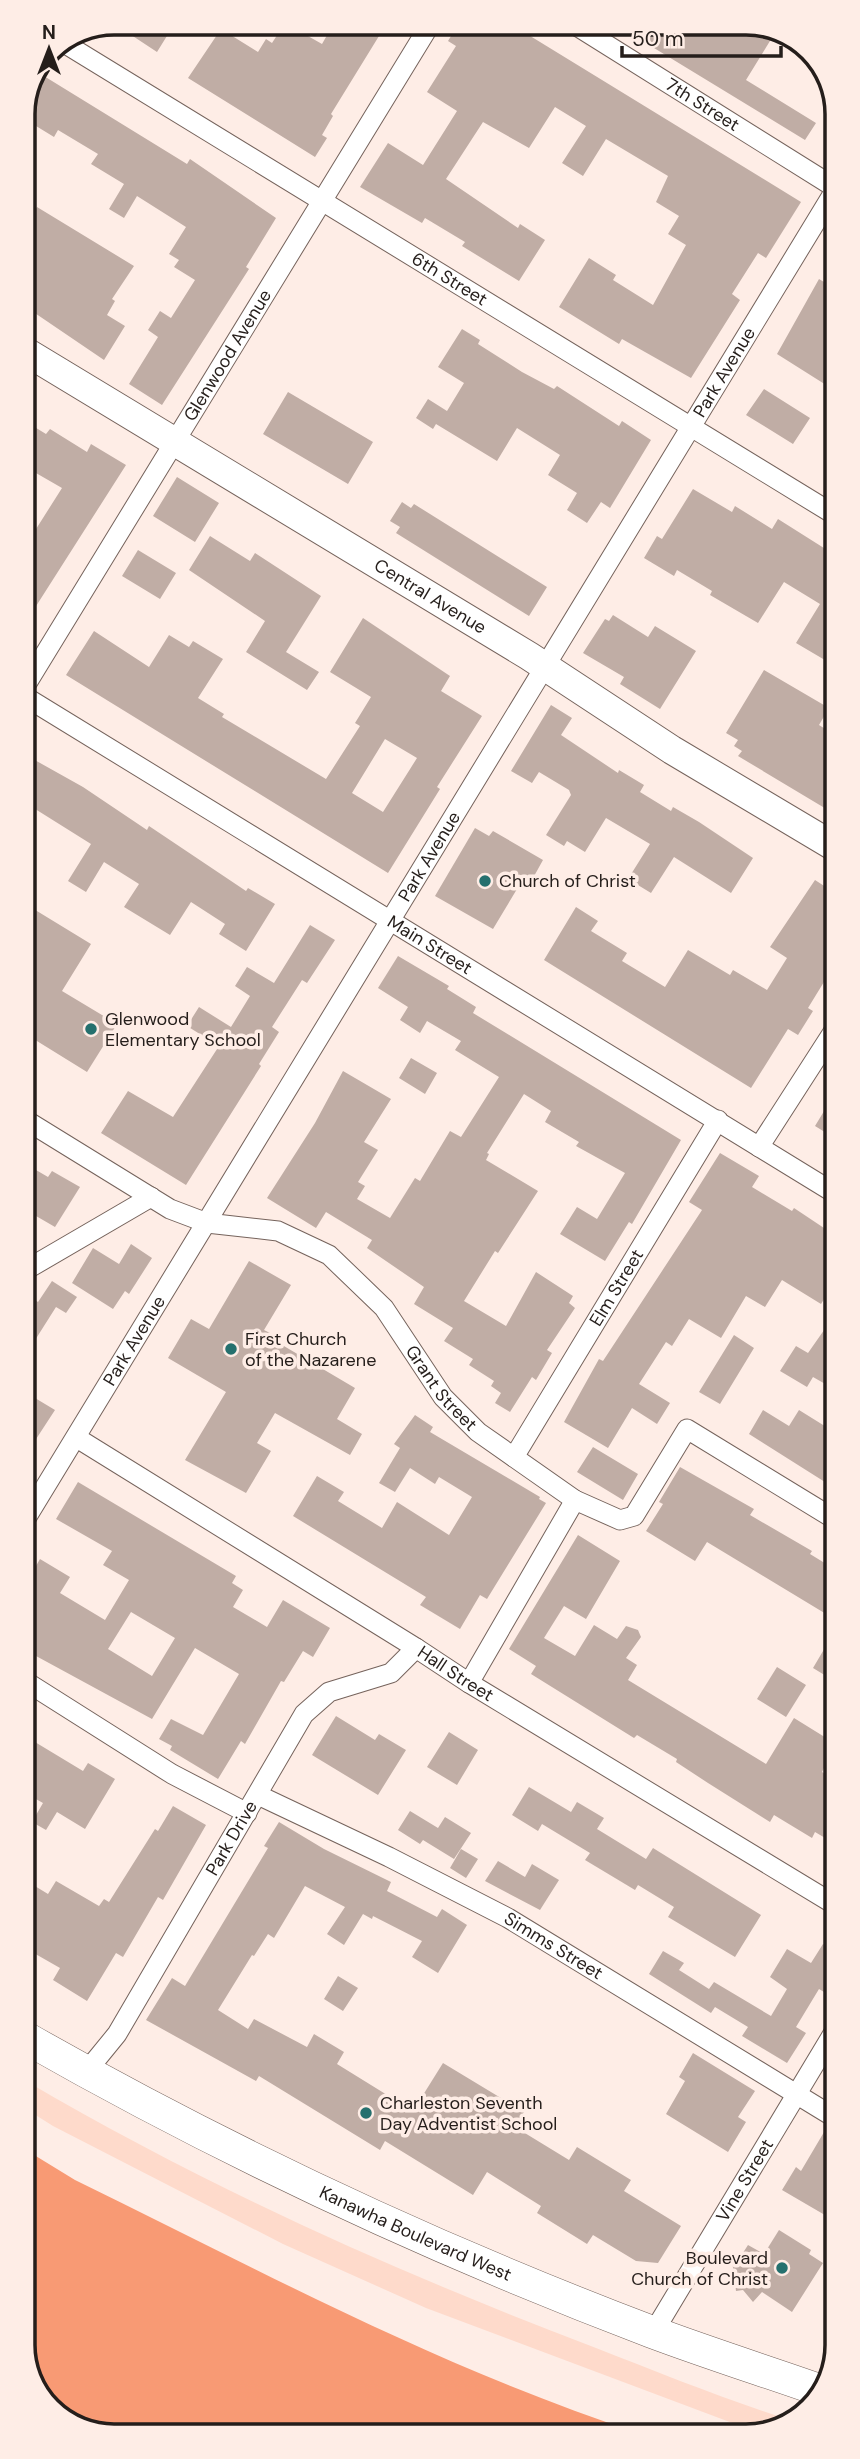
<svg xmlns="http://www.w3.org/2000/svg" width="860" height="2459" viewBox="0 0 860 2459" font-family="'DM Sans',sans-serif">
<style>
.green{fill:#fedacb}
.water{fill:#f89a74}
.building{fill:#c0ada5;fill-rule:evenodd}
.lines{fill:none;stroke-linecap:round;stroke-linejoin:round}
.street-casing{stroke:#75635c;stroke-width:21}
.secondary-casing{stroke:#75635c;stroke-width:30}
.primary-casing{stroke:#75635c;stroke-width:33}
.street{stroke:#fff;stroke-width:19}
.secondary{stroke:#fff;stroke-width:28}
.primary{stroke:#fff;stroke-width:32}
.poi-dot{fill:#25706e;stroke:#feede6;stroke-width:2.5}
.labels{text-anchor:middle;stroke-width:7;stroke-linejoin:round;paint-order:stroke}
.street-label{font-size:18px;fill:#251e1b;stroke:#feede6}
.poi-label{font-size:18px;fill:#251e1b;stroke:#feede6;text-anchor:start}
.rim{fill:none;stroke:#251e1b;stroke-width:3.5}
</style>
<rect width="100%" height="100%" fill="#feede6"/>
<path class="green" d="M26 2081C208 2188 399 2273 596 2348 660 2373 724 2399 790 2420L770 2433H759L426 2308 283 2244 53 2126 26 2109Z"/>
<path class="water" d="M26 2150 75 2180C261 2271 444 2370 642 2434L108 2436 58 2417 26 2369Z"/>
<path class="building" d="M113 23H175L157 52Z
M285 23 322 44 334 23H387L331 114 333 116 322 135 327 138 315 157 188 78 221 29 258 52 266 39 272 43Z
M459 23H509L801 202 766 258 758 253 732 294 740 300 691 378 622 339 619 344 559 307 589 258 616 275 613 280 653 305 686 245 668 234 679 216 656 202 668 176 606 139 583 176 562 163 586 126 555 107 529 148 483 122 446 179 518 228 520 224 545 240 519 281 462 246 465 242 425 218 422 223 360 187 388 143 423 165 457 111 427 92 456 46 448 41Z
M613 23H751L773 36 746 80 816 123 805 140Z
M39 73 187 164 190 159 276 218 246 267 249 269 162 405 129 384 158 337 148 330 160 311 171 318 195 280 174 267 179 260 169 254 186 227 137 196 124 218 109 209 124 184 91 164 98 154 58 130 54 137 23 118V108Z
M37 207 134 266 112 299 115 301 107 315 125 326 104 360 23 305V229Z
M819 279 834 288V390L777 354Z
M462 329 480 340 478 344 522 372 554 389 557 386 619 426 622 421 651 440 610 508 601 502 587 523 567 510 577 493 548 475 560 455 517 428 497 461 436 424 433 429 416 418 428 399 447 411 464 383 438 367Z
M764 389 810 418 793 444 746 415Z
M288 392 373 442 348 484 263 434Z
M23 420 46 434 50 429 87 452 91 444 126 465 24 625V548L62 488 29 469H23Z
M177 477 219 503 195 542 153 516Z
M693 489 732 512 735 506 772 529 778 519 835 555V666L796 643 820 604 784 582 758 623 710 595 712 591 677 570 674 576 644 558 657 536 662 539Z
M402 502 411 508 414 504 547 587 529 616 396 533 400 527 390 521Z
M210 536 250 561 255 553 321 596 286 652 319 672 307 690 246 652 265 621 189 570Z
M138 550 176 573 160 599 122 576Z
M613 615 648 637 655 626 696 651 660 709 620 684 624 677 583 653 605 619 609 621Z
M363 618 450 676 441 691 482 716 437 787 440 789 388 873 66 675 94 631 149 667 169 635 189 647 193 641 223 659 198 698 224 714 222 717 326 779 360 726 355 723 371 697 330 672ZM385 739 417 758 383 812 352 793Z
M764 670 829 708 819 725 835 735V798L828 810 738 756 742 751 734 746 738 740 726 733Z
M551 705 572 718 561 735 618 773 619 770 644 785 640 792 671 811 673 807 699 822 753 858 731 893 674 857 651 893 628 879 650 844 606 818 585 852 567 841 564 846 546 835 571 795 569 790 539 772 532 783 511 771Z
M24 754 83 787 147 830 149 826 246 891 248 888 275 904 246 951 219 934 225 924 191 902 170 935 124 907 139 884 104 862 86 892 68 881 91 844 24 802Z
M475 828 489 836 493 831 543 860 533 878 529 876 524 886 520 884 493 929 435 896Z
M815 880 835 893V964L808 1008 813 1011 798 1035 788 1029 751 1088 544 960 576 907 598 921 591 931 627 953 622 961 665 987 688 950 730 975 733 970 767 990 787 958 770 947Z
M32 908 91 944 62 991 117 1024 87 1072 24 1033V920Z
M310 925 335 940 307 983 302 980 272 1027 279 1032 259 1064 261 1066 186 1185 101 1133 128 1091 173 1117 219 1046 187 1026 199 1007 231 1027 250 996 235 986 247 967 274 983Z
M398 956 449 986 447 989 476 1007 473 1013 681 1140 632 1224 629 1222 605 1261 560 1234 577 1207 597 1219 625 1173 576 1146 579 1142 545 1122 551 1111 524 1094 487 1153 489 1154 486 1160 538 1191 498 1253 495 1251 464 1301 506 1326 536 1272 573 1296 569 1303 575 1308 547 1350 552 1353 536 1380 532 1377 510 1412 495 1403 501 1393 491 1386 494 1381 469 1365 473 1359 444 1341 453 1328 414 1304 424 1287 367 1248 372 1240 326 1212 316 1228 267 1198 315 1123 343 1071 391 1099 364 1142 378 1150 358 1182 365 1186 357 1199 390 1218 415 1178 420 1181 450 1131 461 1137 499 1077 455 1050 461 1041 427 1021 420 1033 400 1020 408 1007 378 988Z
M411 1058 437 1073 425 1094 399 1078Z
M835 1093 836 1120V1139L815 1126Z
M720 1153 759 1176 752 1187 792 1211 794 1208 836 1236V1280L821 1304 782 1280 765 1307 746 1296 721 1338 689 1319 672 1346 666 1342 639 1384 670 1403 657 1424 632 1408 608 1448 564 1422 599 1359 603 1361 702 1210 689 1202Z
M24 1163 48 1177 52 1171 80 1187 55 1227 24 1209Z
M131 1244 152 1258 129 1294 125 1291 113 1309 72 1283 93 1248 119 1264Z
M249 1261 291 1285 264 1330 274 1335 272 1339 355 1388 337 1419 362 1434 350 1455 275 1413 257 1443 271 1451 246 1493 185 1460 226 1392 168 1358 191 1319 209 1329Z
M52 1281 77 1297 66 1313 56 1307 25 1356V1293L38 1302Z
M836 1313V1370L827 1385 813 1377 807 1387 780 1371 796 1346 808 1353Z
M734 1335 754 1348 720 1404 699 1392Z
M25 1392 55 1410 25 1456Z
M763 1410 789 1426 799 1410 836 1433V1489L749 1434Z
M415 1415 433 1427 430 1432 540 1497 539 1499 546 1503 487 1599 480 1595 460 1629 420 1605 426 1597 293 1516 317 1476 344 1492 338 1501 382 1528 397 1502 449 1535 472 1497 439 1477 435 1484 410 1468 395 1492 379 1483 400 1448 394 1444Z
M593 1447 638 1474 623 1500 577 1472Z
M680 1467 754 1509 750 1515 812 1551 810 1554 836 1570V1620L707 1542 695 1561 646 1531 663 1504 659 1502Z
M78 1482 236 1576 232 1583 243 1590 233 1607 267 1627 283 1600 330 1628 313 1657 303 1651 284 1682 281 1681 245 1744 241 1741 218 1779 170 1750 172 1746 159 1739 171 1719 203 1735 239 1674 195 1648 152 1719 25 1650V1585L40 1559 70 1577 60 1593 105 1620 129 1580 103 1565 112 1551 56 1519ZM131 1612 175 1638 152 1676 108 1649Z
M578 1535 620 1561 586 1619 564 1606 544 1638 575 1656 594 1625 617 1639 626 1626 638 1630 641 1637 626 1658 637 1665 628 1680 766 1764 794 1718 836 1744 822 1772 836 1781 837 1845 815 1832 812 1838 774 1815 770 1822 708 1783 676 1762 677 1759 637 1735 634 1738 531 1674 536 1666 509 1649Z
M836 1629V1682L813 1668Z
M777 1667 806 1685 786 1717 757 1699Z
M336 1716 375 1740 379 1734 406 1750 378 1795 312 1755Z
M449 1732 478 1750 457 1785 427 1767Z
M25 1736 83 1771 88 1763 115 1779 85 1829 57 1812 46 1830 32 1822 43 1803 25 1793Z
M529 1787 571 1812 577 1802 604 1818 597 1829 646 1859 653 1848 761 1915 735 1957 668 1917 674 1907 638 1885 635 1890 585 1860 590 1853 542 1824 538 1831 512 1815Z
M173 1806 206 1825 163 1900 158 1897 123 1957 116 1953 87 2001 53 1980 60 1968 25 1948V1880L48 1894 56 1881 99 1906 104 1899 109 1902 155 1829 158 1831Z
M410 1811 438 1828 445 1817 471 1833 454 1859 423 1840 420 1844 398 1830Z
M279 1822 324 1849 391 1882 387 1891 437 1917 442 1909 467 1925 438 1973 412 1957 422 1941 373 1916 372 1919 363 1914 344 1945 327 1934 345 1907 305 1886 274 1938 268 1934 254 1956 252 1955 218 2010 248 2029 254 2019 307 2047 314 2034 344 2052 337 2064 413 2111 443 2063 524 2112 515 2127 569 2160 577 2147 631 2180 624 2191 681 2226 658 2263 636 2261 593 2235 587 2244 537 2213 541 2206 487 2172 473 2195 385 2141 380 2150 259 2076 256 2081 146 2020 172 1978 185 1986 268 1848 264 1846Z
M461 1849 478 1859 466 1878 450 1868Z
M498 1861 525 1877 532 1864 559 1880 540 1910 485 1881Z
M823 1944 837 1952V1982L829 1995 819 1989 796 2027 806 2033 787 2063 742 2036 748 2027 715 2007 711 2013 649 1974 663 1951 684 1963 679 1970 709 1989 714 1982 771 2016 787 1989 770 1977 787 1949 811 1963Z
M338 1976 358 1988 343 2011 324 1999Z
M693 2053 755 2091 738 2117 746 2122 728 2152 666 2114 685 2081 679 2077Z
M827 2127 837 2131V2206L830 2218 782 2190 796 2167 801 2171Z
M779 2230 811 2250 809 2254 823 2263 792 2312 762 2292 753 2302 743 2290 736 2291 732 2260 739 2259 748 2245 764 2254Z"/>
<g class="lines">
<g class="street-casing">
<g id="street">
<path id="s1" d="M572 23 834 187"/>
<path id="s2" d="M64 43 835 515"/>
<path id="s3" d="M24 688 431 23"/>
<path id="s4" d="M24 696 836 1194"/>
<path id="s5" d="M24 1119 170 1209 207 1223 278 1231 329 1255 384 1308 443 1397 478 1432 575 1500 620 1520 634 1516 687 1429 836 1520"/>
<path d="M759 1147 835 1029"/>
<path d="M24 1271 151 1197"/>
<path id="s6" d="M77 1438 416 1648 469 1683 837 1906"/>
<path id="s7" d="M514 1457 718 1120"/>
<path id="s8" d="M25 1520 834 192"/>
<path d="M25 1681 172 1774 247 1813"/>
<path d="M469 1683 575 1500"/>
<path id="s9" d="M258 1795 389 1857 508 1918 837 2119"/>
<path id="s10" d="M86 2072 117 2034 304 1714 329 1692 391 1673 416 1648"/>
<path id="s11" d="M653 2333 837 2027"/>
</g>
</g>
<g class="secondary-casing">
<g id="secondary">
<path id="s12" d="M23 350 529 656 672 750 835 847"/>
</g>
</g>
<g class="primary-casing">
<g id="primary">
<path id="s13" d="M26 2038C226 2152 436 2250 652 2332 708 2353 765 2371 822 2391"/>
</g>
</g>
<use href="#street" class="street"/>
<use href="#secondary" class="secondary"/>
<use href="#primary" class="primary"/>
</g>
<g class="poi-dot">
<circle cx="485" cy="881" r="7"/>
<circle cx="91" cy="1029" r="7"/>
<circle cx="231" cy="1349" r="7"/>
<circle cx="366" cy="2113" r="7"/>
<circle cx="782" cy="2268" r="7"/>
</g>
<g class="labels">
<g class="street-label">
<text dy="6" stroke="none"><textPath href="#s1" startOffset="154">7th Street</textPath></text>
<text dy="6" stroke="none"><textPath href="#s2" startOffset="452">6th Street</textPath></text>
<text dy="6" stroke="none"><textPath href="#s3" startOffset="390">Glenwood Avenue</textPath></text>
<text dy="6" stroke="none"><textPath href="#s8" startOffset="1344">Park Avenue</textPath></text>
<text dy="6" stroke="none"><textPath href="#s12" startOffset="476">Central Avenue</textPath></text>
<text dy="6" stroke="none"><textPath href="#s8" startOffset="777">Park Avenue</textPath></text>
<text dy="6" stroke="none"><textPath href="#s4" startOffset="476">Main Street</textPath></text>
<text dy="6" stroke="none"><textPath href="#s7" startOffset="198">Elm Street</textPath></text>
<text dy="6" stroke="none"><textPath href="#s8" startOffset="210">Park Avenue</textPath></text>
<text dy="6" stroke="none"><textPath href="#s5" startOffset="514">Grant Street</textPath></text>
<text dy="6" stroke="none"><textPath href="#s6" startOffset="446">Hall Street</textPath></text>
<text dy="6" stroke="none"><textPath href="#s10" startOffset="276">Park Drive</textPath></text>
<text dy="6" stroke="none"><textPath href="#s9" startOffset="332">Simms Street</textPath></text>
<text dy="6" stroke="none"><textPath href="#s11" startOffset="178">Vine Street</textPath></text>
<text dy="6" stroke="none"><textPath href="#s13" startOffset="436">Kanawha Boulevard West</textPath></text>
</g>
<g class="poi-label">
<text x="499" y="887">Church of Christ</text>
<text x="105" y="1025">Glenwood<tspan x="105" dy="21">Elementary School</tspan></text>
<text x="245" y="1345">First Church<tspan x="245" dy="21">of the Nazarene</tspan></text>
<text x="380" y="2109">Charleston Seventh<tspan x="380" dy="21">Day Adventist School</tspan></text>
<text x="768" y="2264" text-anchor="end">Boulevard<tspan x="768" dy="21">Church of Christ</tspan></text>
</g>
</g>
<path d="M0 0H860V2459H0ZM114 35H746A79 79 0 0 1 825 114V2345A79 79 0 0 1 746 2424H114A79 79 0 0 1 35 2345V114A79 79 0 0 1 114 35Z" fill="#feede6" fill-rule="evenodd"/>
<path class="rim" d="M114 35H746A79 79 0 0 1 825 114V2345A79 79 0 0 1 746 2424H114A79 79 0 0 1 35 2345V114A79 79 0 0 1 114 35Z"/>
<g transform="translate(49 49)" stroke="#feede6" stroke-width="5" paint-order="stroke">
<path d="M0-5L12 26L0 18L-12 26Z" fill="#251e1b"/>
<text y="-10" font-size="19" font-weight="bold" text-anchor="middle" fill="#251e1b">N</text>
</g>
<path d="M622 46v10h159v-10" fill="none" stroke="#251e1b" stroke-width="3.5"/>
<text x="632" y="46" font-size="21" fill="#251e1b" stroke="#feede6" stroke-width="5" paint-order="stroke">50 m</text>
</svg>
